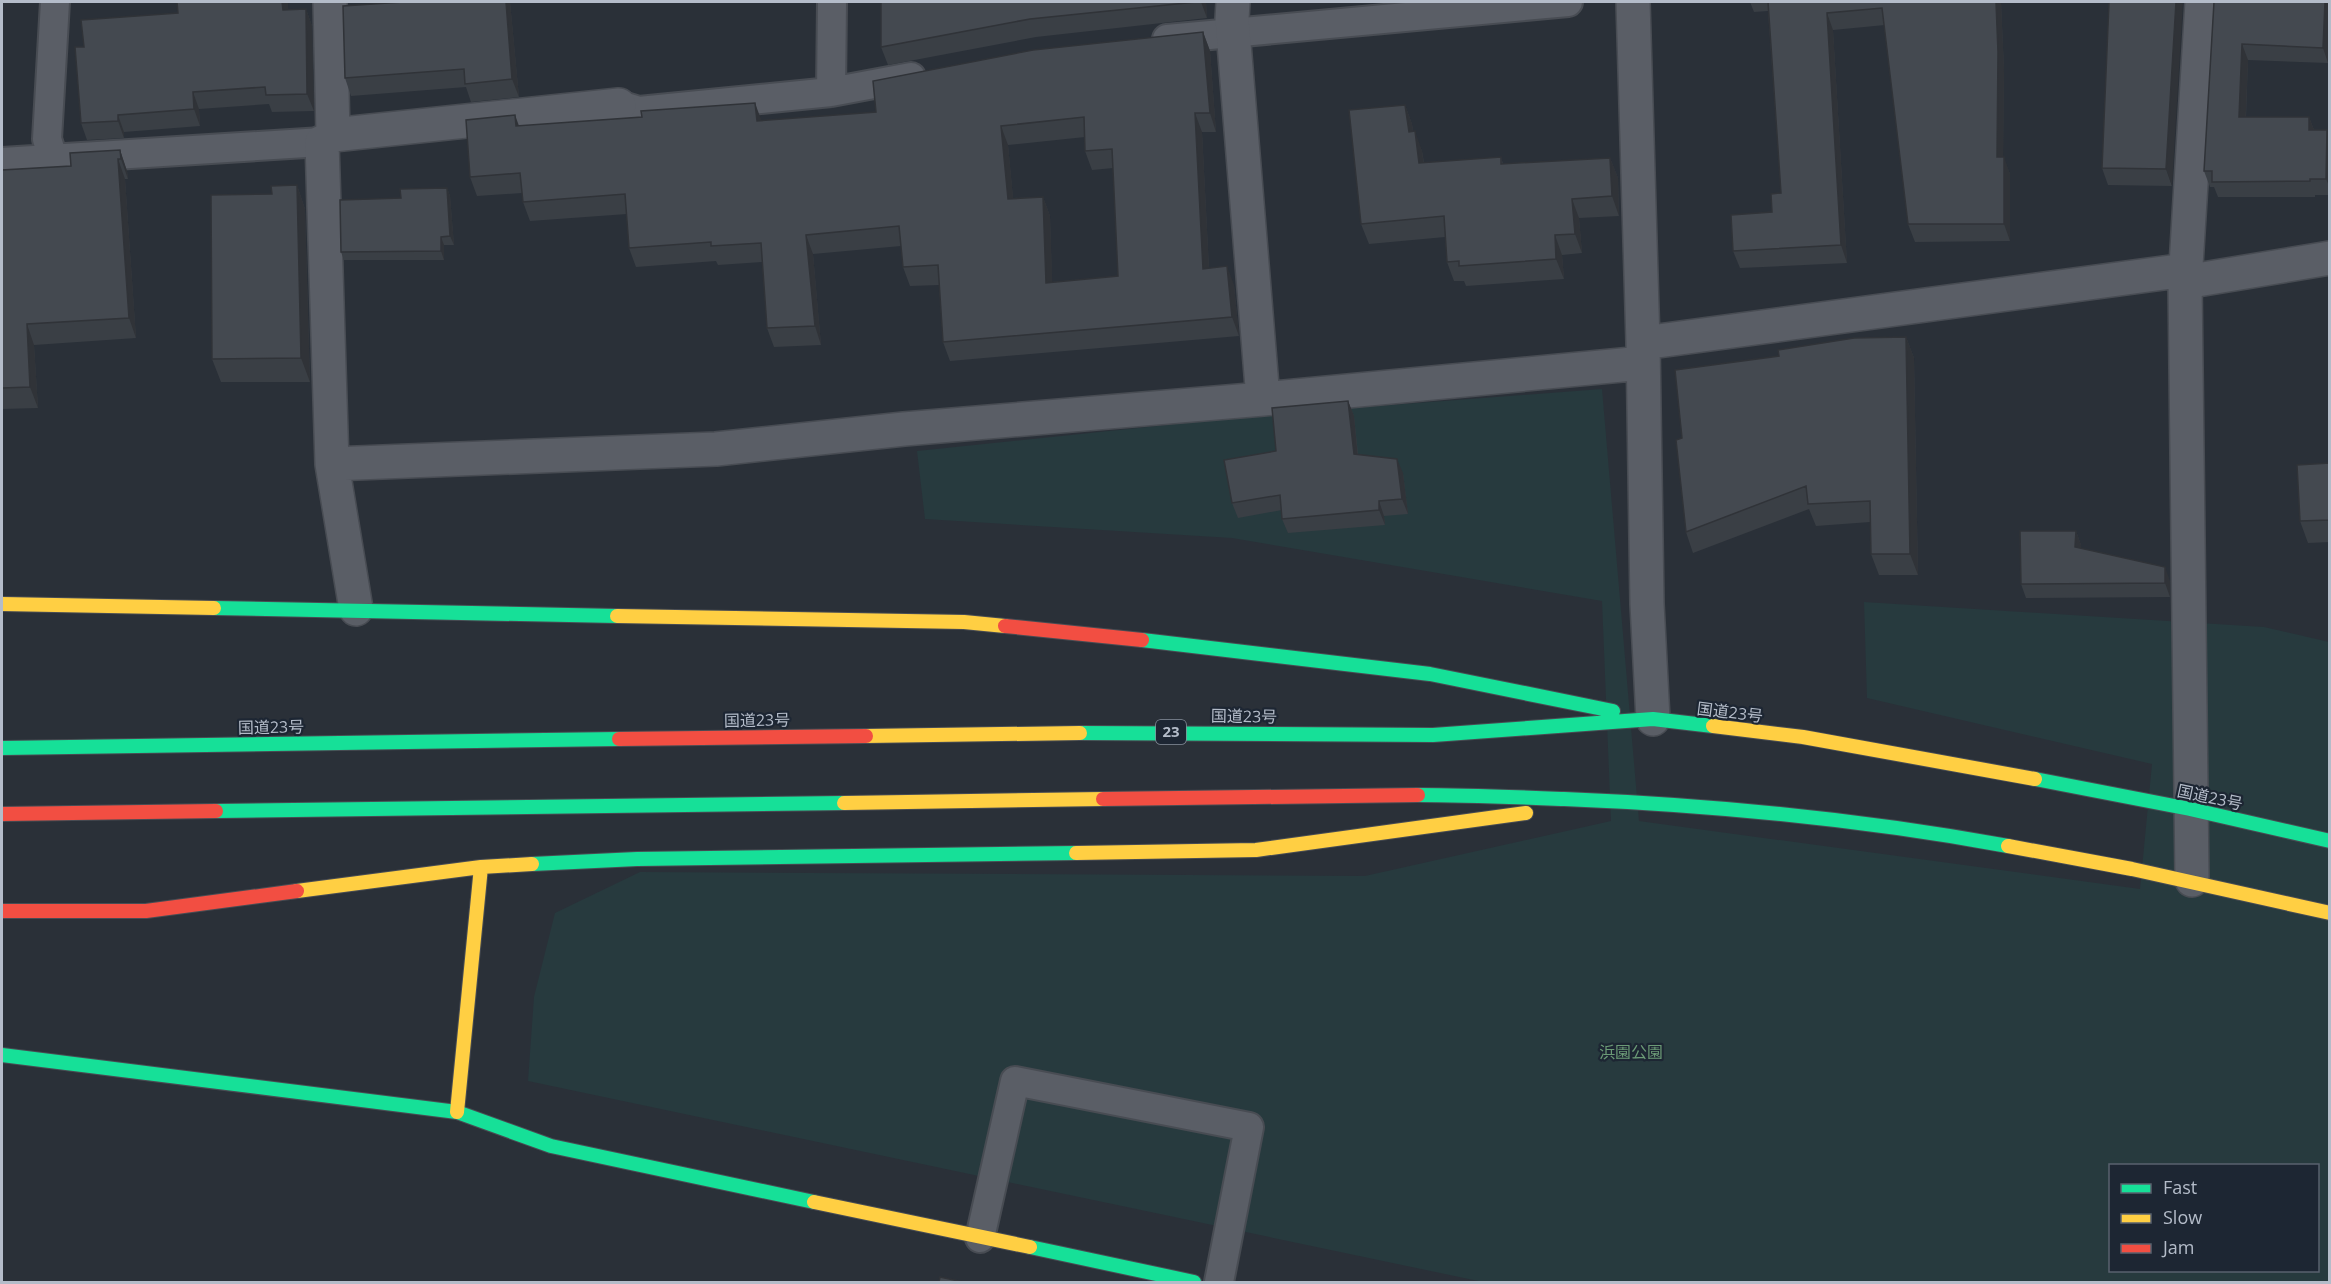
<svg xmlns="http://www.w3.org/2000/svg" width="2331" height="1284" viewBox="0 0 2331 1284" font-family="'Open Sans','Noto Sans JP',sans-serif">
<style>
.green{fill:#273a3e;fill-rule:evenodd}
.lines{fill:none;stroke-linecap:round;stroke-linejoin:round}
.lane-casing{stroke:#484c53;stroke-width:32}
.street-casing{stroke:#484c53;stroke-width:36}
.fast-casing{stroke:#484c53;stroke-width:16}
.slow-casing{stroke:#484c53;stroke-width:16}
.jam-casing{stroke:#484c53;stroke-width:16}
.lane{stroke:#5a5e66;stroke-width:28}
.street{stroke:#5a5e66;stroke-width:33}
.fast{stroke:#16e098;stroke-width:14}
.slow{stroke:#ffcf43;stroke-width:14}
.jam{stroke:#f24e42;stroke-width:14}
.wall{fill:#3a3f45;fill-rule:evenodd}
.shaded-wall{fill:#303338}
.building{fill:#444950;stroke:#303338;stroke-width:1.5;fill-rule:evenodd}
.labels{text-anchor:middle;stroke-width:4.5;stroke-linejoin:round;paint-order:stroke}
.shield{fill:#1d2633;stroke:#878f9c;stroke-width:1.5}
.shield-label{font-size:15px;font-weight:bold;fill:#b4bcc9}
.street-label{font-size:16px;fill:#b4bcc9;stroke:#1d2633}
.park-label{font-size:16px;fill:#6b9a76;stroke:#1d2633}
</style>
<rect width="100%" height="100%" fill="#2a3038"/>
<path class="green" d="M1602 389 1639 821 2140 889 2152 764 1867 698 1864 602 2264 627 2329 642V1282H1483L528 1081 534 997 555 913 640 872 1365 876 1611 821 1602 601 1232 538 925 519 917 451 1272 414ZM2110 1166H2318V1270H2110Z"/>
<g class="lines">
<g class="lane-casing">
<path id="lane" d="M1167 39 1568 2
M831 92 832 2
M619 105 639 111 831 92 911 77
M53 158 47 139 55 2
M2 162 322 142 333 135
M980 1238 1015 1081 1249 1127 1219 1282"/>
</g>
<g class="street-casing">
<path id="street" d="M330 2 333 135 619 105
M1233 2 1232 19 1263 399
M1633 2 1643 343 1647 604 1653 719
M322 142 332 464 356 609
M2185 282 2330 258
M1643 343 2186 270
M332 464 716 449 904 429 1263 399 1643 363
M2192 880 2185 282 2202 2"/>
</g>
<g class="fast-casing">
<path id="fast" d="M214 608 617 616
M1142 640 1430 674 1613 711
M1080 733 1433 735 1653 719 1713 726
M2 748 619 739
M2035 779 2190 809 2330 841
M1418 795C1467 795 1515 797 1564 799 1713 805 1861 819 2008 846
M216 811 844 803
M532 864 637 859 1076 853
M2 1055 457 1112 551 1146 814 1202
M1030 1247 1194 1282"/>
</g>
<g class="slow-casing">
<path id="slow" d="M2 604 214 608
M617 616 964 622 1005 626
M1713 726 1803 737 2035 779
M866 736 1080 733
M844 803 1103 799
M2008 846 2132 869 2330 913
M1076 853 1256 850 1526 813
M297 891 481 867 532 864
M457 1112 481 867
M814 1202 1030 1247"/>
</g>
<g class="jam-casing">
<path id="jam" d="M1005 626 1142 640
M619 739 866 736
M1103 799 1418 795
M2 814 216 811
M2 911H146L297 891"/>
</g>
<use href="#lane" class="lane"/>
<use href="#street" class="street"/>
<use href="#fast" class="fast"/>
<use href="#slow" class="slow"/>
<use href="#jam" class="jam"/>
</g>
<path class="wall" d="M177 2H288V10L306 9 312 26 314 111 272 112 269 104 199 109 200 126 124 132V138L87 140 81 123 84 47 178 13Z
M510 2 519 97 471 102 466 87 351 96 345 78Z
M881 2H1206L1207 18 1036 37 888 65 881 47Z
M1750 2H2001L2004 69 2003 157 2010 174V241L1915 242 1908 224 1885 25 1833 30 1847 263 1740 268 1733 251 1772 212 1781 193 1768 11 1754 12Z
M2109 2 2172 186 2108 185 2102 168Z
M2214 2H2330L2328 63 2248 60 2246 117H2309L2314 130 2330 138V195H2315V197H2218L2214 187H2210L2204 171Z
M1203 32 1210 51 1216 132H1202L1209 268 1234 285 1239 336 950 361 943 342 939 285 910 286 903 267 901 246 813 254 821 345 774 347 767 328 762 262 718 265 716 261 636 267 629 248 627 214 530 221 523 202 522 193 477 196 470 177 519 126 642 117 761 121 876 112ZM1085 137V151L1092 170 1113 168 1118 276 1052 282 1050 216 1043 197 1013 198 1008 145Z
M1405 105 1412 124 1413 131 1422 151 1424 163 1501 157 1503 164 1610 158 1618 178 1619 216 1579 218 1582 253 1562 255 1564 279 1466 286 1464 281H1454L1447 262 1445 237 1369 244 1361 224Z
M120 150 127 171 128 179H125L136 338 34 345 38 408 2 409V170L71 166Z
M297 185 305 209 310 382H221L212 359Z
M447 188 450 196 454 245H444V260H344L341 252 401 198Z
M1906 337 1914 358 1918 575H1879L1871 554 1870 522 1816 526 1809 509 1693 553 1686 532 1682 438Z
M1348 401 1354 416 1358 454 1403 473 1408 514 1384 516 1385 525 1288 533 1282 519V510L1238 518 1232 503 1276 451Z
M2330 463V542L2308 543 2300 521Z
M2076 531 2081 545V549L2170 581V597L2026 598 2021 584Z"/>
<path class="shaded-wall" d="M282 2H288L289 28 283 10Z
M506 2H510L519 97 512 79Z
M1201 2H1206L1207 18Z
M1996 2H2001L2004 69 2003 174 1997 157Z
M2176 2H2183L2172 186 2166 169Z
M2325 2H2330L2328 63 2323 48Z
M306 9 312 26 314 111 307 94Z
M1827 13 1833 30 1847 263 1841 245Z
M1203 32 1210 51 1216 132 1210 113Z
M2242 44 2248 60 2245 133 2239 117Z
M193 92 199 109 200 126 194 109Z
M755 103 762 122 757 121Z
M1405 105 1412 124 1416 152 1409 132Z
M1195 113 1202 132 1210 288 1203 269Z
M118 115 124 132V138L118 121Z
M515 115 522 134 516 126Z
M2309 117 2315 133 2309 130Z
M1001 126 1008 145 1015 218 1008 199Z
M2327 130 2330 138V188L2326 179Z
M1415 131 1422 151 1426 183 1419 163Z
M120 150 127 171 128 179 121 159Z
M2004 157 2010 174V241L2004 224Z
M1610 158 1618 178 1619 216 1612 196Z
M118 159 125 179 136 338 129 318Z
M297 185 305 209 310 382 301 358Z
M447 188 450 196 454 245 450 236Z
M1043 197 1050 216 1053 302 1046 283Z
M1572 199 1579 218 1582 253 1575 234Z
M806 235 813 254 821 345 815 326Z
M1555 235 1562 255 1564 279 1556 259Z
M441 237 444 245V260L441 251Z
M1227 266 1234 285 1239 336 1232 317Z
M27 324 34 345 38 408 30 387Z
M1906 337 1914 358 1918 575 1910 554Z
M1348 401 1354 416 1359 469 1354 454Z
M1397 459 1403 473 1408 514 1402 499Z
M1379 501 1384 516 1385 525 1379 510Z
M2076 531 2081 545 2080 561 2075 547Z
M2165 567 2170 581V597L2165 583Z"/>
<path class="building" d="M177 2H282L283 10 306 9 307 94 266 95 265 87 193 92 194 109 118 115V121L81 123 75 47H84L81 20 178 13Z
M403 2H506L512 79 465 84 464 69 345 78 343 6Z
M881 2H1196L1030 19 881 47Z
M1768 2H1996L1998 52 1997 157H2004V224H1908L1882 8 1827 13 1841 245 1733 251 1731 215 1772 212 1771 194 1781 193Z
M2109 2H2176L2166 169 2102 168Z
M2214 2H2325L2323 48 2242 44 2239 117H2309V130H2327L2326 179H2310V181L2212 182V171H2204Z
M1203 32 1210 113H1195L1203 269 1227 266 1232 317 943 342 938 265 903 267 899 226 806 235 815 326 767 328 761 243 711 246V242L629 248 625 194 523 202 520 173 470 177 466 120 515 115 516 126 642 117 641 111 755 103 757 121 876 112 873 81 1033 50ZM1084 117 1085 151 1112 149 1118 276 1046 283 1043 197 1008 199 1001 126Z
M1405 105 1409 132 1415 131 1419 163 1501 157V164L1610 158 1612 196 1572 199 1575 234 1555 235 1556 259 1459 266V261L1447 262 1444 216 1361 224 1349 110Z
M120 150 121 159H118L129 318 27 324 30 387 2 388V170L71 166 70 153Z
M297 185 301 358 212 359 211 195 272 194 271 186Z
M447 188 450 236 441 237V251L341 252 340 200 401 198 400 189Z
M1906 337 1910 554H1871L1870 501 1808 504 1806 486 1686 532 1676 440 1682 438 1675 370 1779 356 1778 350 1854 338Z
M1348 401 1354 454 1397 459 1402 499 1379 501V510L1282 519 1280 495 1232 503 1224 460 1276 451 1272 408Z
M2330 463V520L2300 521 2297 465Z
M2020 531H2076L2075 547 2165 567V583L2021 584Z
M940 1277 963 1282H939Z"/>
<g class="labels">
<rect class="shield" x="1156" y="720" width="30" height="24" rx="4.5"/>
<g class="shield-label">
<text x="1171" y="737">23</text>
</g>
<g class="street-label">
<text transform="translate(1730 712) rotate(7)" y="6">国道23号</text>
<text transform="translate(1244 716) rotate(1)" y="6">国道23号</text>
<text transform="translate(757 720) rotate(-1)" y="6">国道23号</text>
<text transform="translate(271 727) rotate(-1)" y="6">国道23号</text>
<text transform="translate(2210 797) rotate(12)" y="6">国道23号</text>
</g>
<g class="park-label">
<text x="1631" y="1058">浜園公園</text>
</g>
</g>
<rect width="2331" height="1284" fill="none" stroke="#b4bcc9" stroke-width="6"/>
<rect x="2109" y="1164" width="210" height="108" fill="#1d2633" stroke="#59626f" stroke-width="1.5"/>
<rect x="2121" y="1184" width="30" height="9" fill="#16e098" stroke="#59626f" stroke-width="1.5"/>
<text x="2163" y="1194" font-size="18" fill="#b4bcc9">Fast</text>
<rect x="2121" y="1214" width="30" height="9" fill="#ffcf43" stroke="#59626f" stroke-width="1.5"/>
<text x="2163" y="1224" font-size="18" fill="#b4bcc9">Slow</text>
<rect x="2121" y="1244" width="30" height="9" fill="#f24e42" stroke="#59626f" stroke-width="1.5"/>
<text x="2163" y="1254" font-size="18" fill="#b4bcc9">Jam</text>
</svg>
